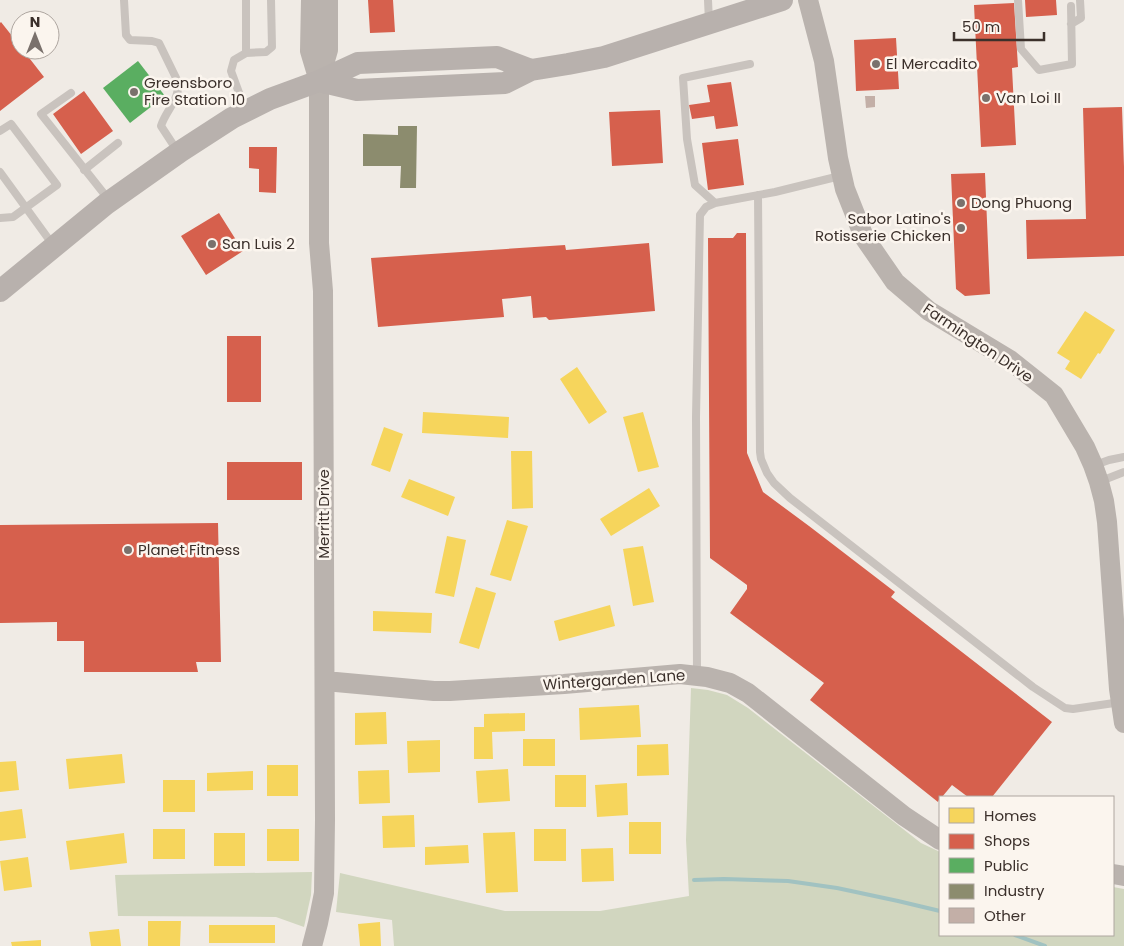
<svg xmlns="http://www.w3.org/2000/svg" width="1124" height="946" viewBox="0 0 1124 946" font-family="Poppins,sans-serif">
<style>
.green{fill:#d1d6bf}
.homes{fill:#f6d55c}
.shops{fill:#d6604d}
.public{fill:#5aae61}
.industry{fill:#8c8c6e}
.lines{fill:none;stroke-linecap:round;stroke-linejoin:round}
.stream{stroke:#a1c2c1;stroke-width:4}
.building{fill:#c3afa7}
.lane{stroke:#c9c3be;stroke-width:8}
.secondary{stroke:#bab3ae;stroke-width:20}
.primary{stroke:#b8b1ad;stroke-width:22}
.poi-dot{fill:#7a716c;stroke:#fbf5ee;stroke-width:2}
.labels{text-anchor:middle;stroke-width:5;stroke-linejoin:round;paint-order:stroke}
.poi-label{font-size:15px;fill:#3b302b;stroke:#fbf5ee;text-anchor:start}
.street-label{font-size:15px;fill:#3b302b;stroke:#fbf5ee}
</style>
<rect width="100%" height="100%" fill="#f0ebe5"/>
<path class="green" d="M691 688 708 690 727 695 748 708 921 843 940 852V935H1113V887L1124 889V946H394L392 920 336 912 340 873 505 911H600L689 896 686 840Z
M312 872 311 895 304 927 276 917 118 916 115 875Z"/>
<path class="homes" d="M1085 311 1115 330 1100 354 1098 353 1081 379 1065 369 1070 361 1057 353Z
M577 367 607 412 589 424 560 379Z
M423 412 509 417 508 438 422 433Z
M643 412 659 467 638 472 623 417Z
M384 427 403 434 390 472 371 465Z
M511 451H532L533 508 512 509Z
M409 479 455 497 448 516 401 497Z
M649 488 660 506 611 536 600 519Z
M507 520 528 526 511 581 490 575Z
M447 536 466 540 454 597 435 593Z
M643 546 654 602 633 606 623 549Z
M476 587 496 593 479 649 459 643Z
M610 605 615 626 559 641 554 621Z
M373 611 432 613 431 633 373 631Z
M639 705 641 737 580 740 579 708Z
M386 712 387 744 355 745V713Z
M525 713V731L492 732 493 759H474V727H484V714Z
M523 739H555V766H523Z
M440 740V772L408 773 407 741Z
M668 744 669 775 637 776V745Z
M122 754 125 783 69 789 66 759Z
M16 761 19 790 0 792V762Z
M267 765H298V796H267Z
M508 769 510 801 478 803 476 771Z
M389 770 390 803 359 804 358 771Z
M253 771V790L207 791V773Z
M555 775H586V807H555Z
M163 780H195V812H163Z
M627 783 628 815 597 817 595 785Z
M22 809 26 838 0 841V812Z
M414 815 415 847 383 848 382 816Z
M629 822H661V854H629Z
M153 829H185V859H153Z
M267 829H299V861H267Z
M534 829H566V861H534Z
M515 832 518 892 486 893 483 833Z
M124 833 127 863 70 870 66 841Z
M214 833H245V866H214Z
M468 845 469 863 425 865V847Z
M613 848 614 881 582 882 581 849Z
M28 857 32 887 4 891 0 861Z
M148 921H181L180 946H148Z
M380 922 381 946H360L358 924Z
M209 925H275V943H209Z
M119 929 121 946H91L89 932Z
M41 940V946H12L11 942Z"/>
<path class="shops" d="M368 0H393L395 32 370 33Z
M1025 0H1056L1057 15 1026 17Z
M1014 3 1018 67 1012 68 1016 145 981 147 974 5Z
M1 22 20 46V50H23L44 77 0 111V23Z
M896 38 899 89 856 91 854 40Z
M731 82 738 126 716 129 714 116 692 119 689 105 710 102 707 85Z
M84 91 113 131 81 154 53 114Z
M1122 107 1124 167V256L1027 259 1026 220 1086 219 1083 108Z
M660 110 663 163 612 166 609 112Z
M738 139 744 185 708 190 702 143Z
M249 147H277L276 193 259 192V169L249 168Z
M985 173 990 294 965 296 956 289 951 174Z
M219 213 243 251 206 275 181 236Z
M737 233H746L747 453 763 492 809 526 895 592 891 597 1052 722 992 797H968L952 785 942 797H940L938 802 810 700 824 683 730 613 747 589V585L710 558 708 238H733Z
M649 243 655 311 549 320 546 317 533 318 531 296 502 299 504 317 378 327 371 258 565 245 566 250Z
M227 336H261V402H227Z
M227 462H302V500H227Z
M218 523 221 662H196L198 672H84V641H57V622L0 623V525Z"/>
<path class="public" d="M138 61 165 96 130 123 103 88Z"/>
<path class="industry" d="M398 126H417L416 188H400L401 166H363V134L398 135Z"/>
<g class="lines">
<path class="stream" d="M694 880 724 879 788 881 837 888 898 901 940 911
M1015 935 1045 946"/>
</g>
<path class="building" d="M865 96H875V107L866 108Z"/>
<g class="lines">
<path class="lane" d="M124 0 126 35 130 40 152 41 159 43 178 82C180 100 166 110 161 126L178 152
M246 0V53L266 52 272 47 271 0
M708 0 709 22
M1018 0 1021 49 1039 70 1072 64 1071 6
M1071 24 1081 18 1080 0
M71 93 41 114 109 200
M245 109 231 71 234 60 246 53
M0 131 11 124 57 185 13 217 0 218
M84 170 118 143
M0 172 53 245
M758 195 760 452 761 459 767 473 774 483 790 498 1033 687 1065 708 1073 709 1121 702
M715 203 695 185 687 139 683 78 750 64
M1095 465 1109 460 1124 457
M1101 481 1124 472
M697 675 696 417 700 215 706 207 715 203 775 192 840 176"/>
<path class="secondary" d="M311 0 310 51 319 81
M808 0 824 61 838 158 845 189 864 237 895 282 929 311 1010 360 1054 395 1085 447 1093 465 1099 482 1104 501 1107 522 1119 689 1124 723
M325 681 434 691H450L564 684 680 674 707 677 730 683 748 693 904 816 940 840
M1113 874 1124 876
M312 946 318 923 324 893 325 820 323 291 319 243V81L328 50V0"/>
<path class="primary" d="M319 81 357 90 505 83 531 70 568 64 604 57 782 0
M0 291 106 204 181 151 232 118 270 99 319 81 358 63 497 57 531 70"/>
</g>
<g class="poi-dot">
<circle cx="876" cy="64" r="5"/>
<circle cx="134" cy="92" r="5"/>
<circle cx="986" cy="98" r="5"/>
<circle cx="961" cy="203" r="5"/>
<circle cx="961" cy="228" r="5"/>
<circle cx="212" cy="244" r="5"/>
<circle cx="128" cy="550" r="5"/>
</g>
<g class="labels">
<g class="poi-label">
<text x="886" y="69">El Mercadito</text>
<text x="144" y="88">Greensboro<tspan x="144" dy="17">Fire Station 10</tspan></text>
<text x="996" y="103">Van Loi II</text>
<text x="971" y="208">Dong Phuong</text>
<text x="951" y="224" text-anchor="end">Sabor Latino's<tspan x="951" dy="17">Rotisserie Chicken</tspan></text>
<text x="222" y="249">San Luis 2</text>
<text x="138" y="555">Planet Fitness</text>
</g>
<g class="street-label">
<text transform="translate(978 343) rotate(34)" y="5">Farmington Drive</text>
<text transform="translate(324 514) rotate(-90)" y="5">Merritt Drive</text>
<text transform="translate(614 680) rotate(-4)" y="5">Wintergarden Lane</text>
</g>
</g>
<rect x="939" y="796" width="175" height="140" fill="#fbf5ee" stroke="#aea6a0"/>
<rect x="949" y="808" width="25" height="15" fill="#f6d55c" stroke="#aea6a0"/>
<text x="984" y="821" font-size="15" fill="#3b302b">Homes</text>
<rect x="949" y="834" width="25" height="15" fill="#d6604d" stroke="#aea6a0"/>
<text x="984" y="846" font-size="15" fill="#3b302b">Shops</text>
<rect x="949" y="858" width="25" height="15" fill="#5aae61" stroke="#aea6a0"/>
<text x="984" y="871" font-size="15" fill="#3b302b">Public</text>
<rect x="949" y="884" width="25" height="15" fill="#8c8c6e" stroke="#aea6a0"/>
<text x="984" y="896" font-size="15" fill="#3b302b">Industry</text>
<rect x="949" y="908" width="25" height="15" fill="#c3afa7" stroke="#aea6a0"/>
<text x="984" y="921" font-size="15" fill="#3b302b">Other</text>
<g transform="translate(35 35)"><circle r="24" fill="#fbf5ee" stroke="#aea6a0"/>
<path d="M0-4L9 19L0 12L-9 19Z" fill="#7a716c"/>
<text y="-8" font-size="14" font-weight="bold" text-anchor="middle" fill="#3b302b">N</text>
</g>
<path d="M954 32v8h90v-8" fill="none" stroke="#3b302b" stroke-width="2.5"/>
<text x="962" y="32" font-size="15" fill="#3b302b" stroke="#fbf5ee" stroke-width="4" paint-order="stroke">50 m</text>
</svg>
